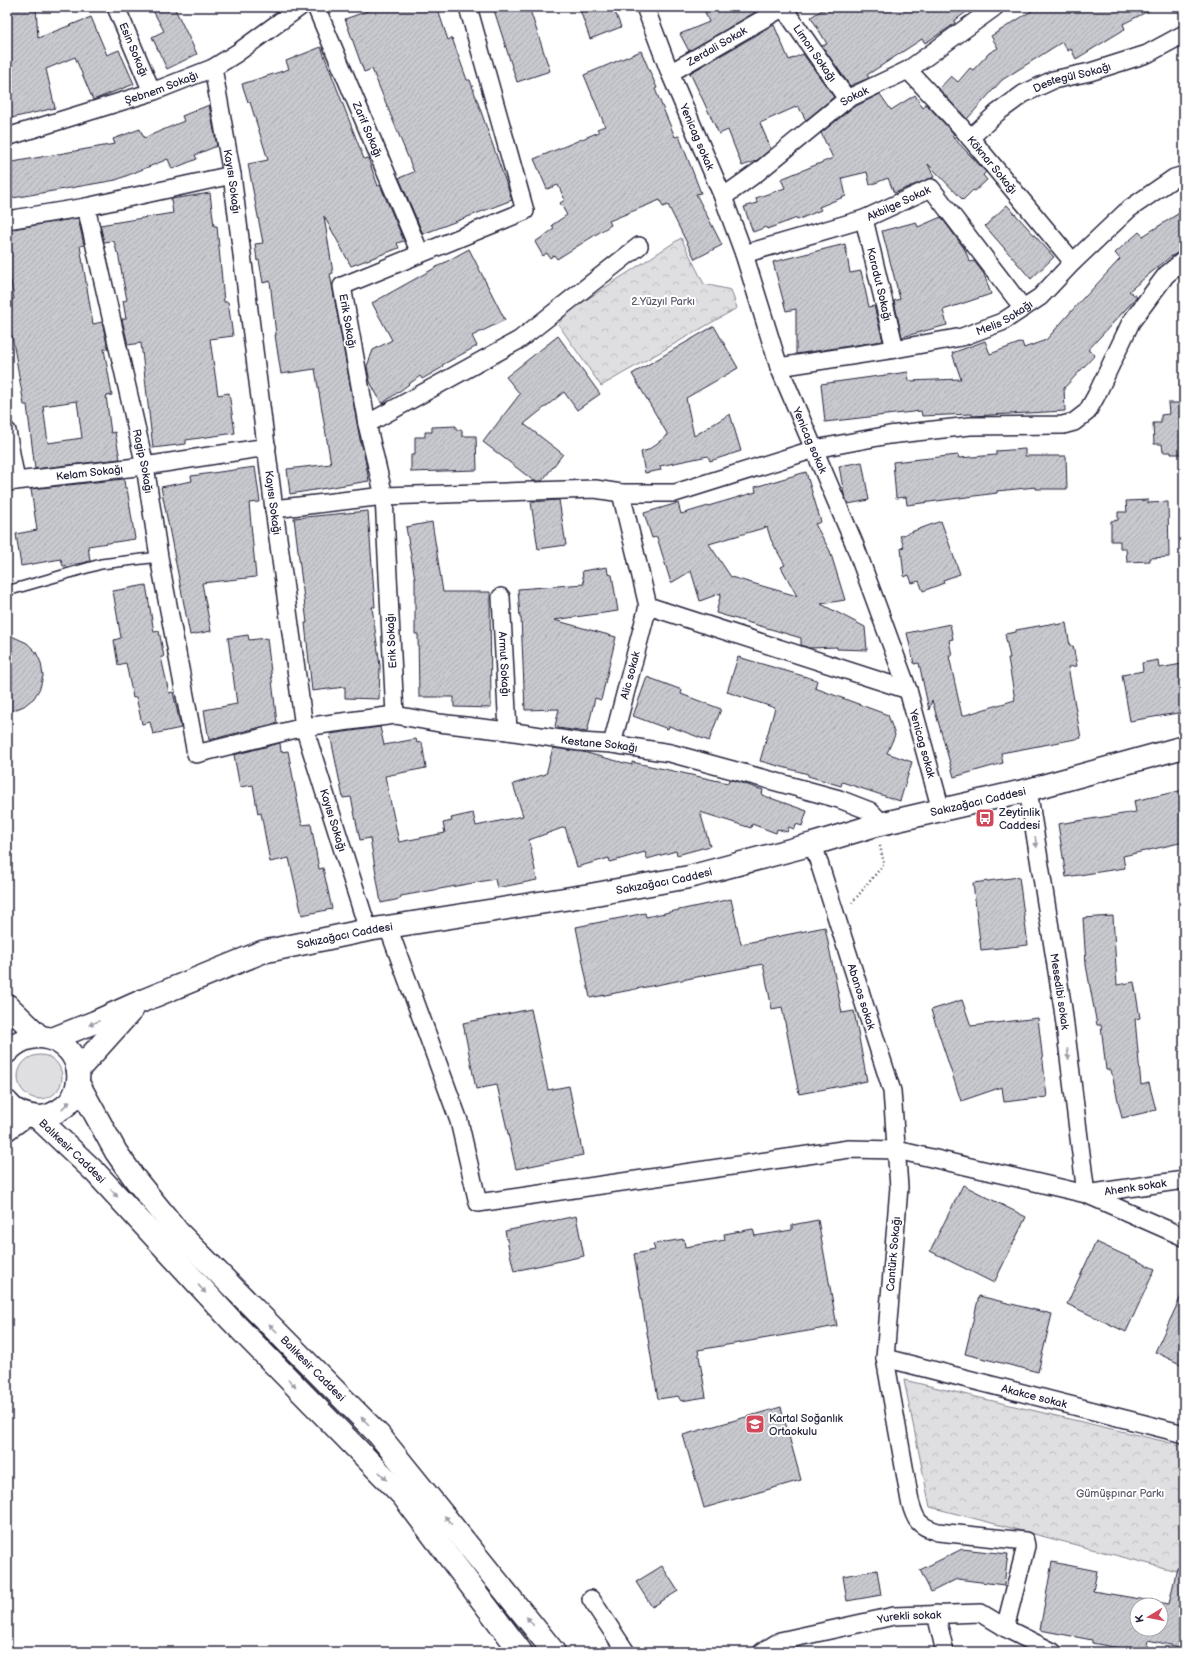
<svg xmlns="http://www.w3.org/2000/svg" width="1191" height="1659" viewBox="0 0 1191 1659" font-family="'Balsamiq Sans',sans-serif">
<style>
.green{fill:#dfdfe2;stroke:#80808e}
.park{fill:url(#park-crowns);stroke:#80808e}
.building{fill:url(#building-hatch);stroke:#22223b;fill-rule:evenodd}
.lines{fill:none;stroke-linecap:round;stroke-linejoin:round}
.lane-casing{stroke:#22223b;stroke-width:12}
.street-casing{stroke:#22223b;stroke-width:20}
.secondary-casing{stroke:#22223b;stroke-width:25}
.primary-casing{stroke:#22223b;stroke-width:25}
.path{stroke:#22223b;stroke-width:2.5;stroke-dasharray:1 3;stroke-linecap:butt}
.lane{stroke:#fff;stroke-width:9}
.street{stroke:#fff;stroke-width:17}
.secondary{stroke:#fff;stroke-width:22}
.primary{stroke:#fff;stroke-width:22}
.oneway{fill:#9c9ca7}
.labels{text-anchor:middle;stroke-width:4;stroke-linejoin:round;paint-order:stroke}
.street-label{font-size:11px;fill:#22223b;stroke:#fff}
.park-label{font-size:11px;fill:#5b5b6d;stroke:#fff}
.poi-label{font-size:11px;fill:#22223b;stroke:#fff;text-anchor:start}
</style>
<defs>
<pattern id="park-crowns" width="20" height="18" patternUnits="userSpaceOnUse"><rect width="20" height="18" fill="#dfdfe2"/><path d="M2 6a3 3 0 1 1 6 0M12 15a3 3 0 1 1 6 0" fill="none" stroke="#bfbfc3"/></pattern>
<pattern id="building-hatch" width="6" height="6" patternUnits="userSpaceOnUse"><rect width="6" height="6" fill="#c8c8cf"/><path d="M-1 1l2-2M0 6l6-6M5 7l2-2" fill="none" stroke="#acacb3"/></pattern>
</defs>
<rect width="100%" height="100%" fill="#fff"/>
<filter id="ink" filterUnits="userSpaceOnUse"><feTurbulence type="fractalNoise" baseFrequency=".025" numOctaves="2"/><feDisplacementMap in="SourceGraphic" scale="8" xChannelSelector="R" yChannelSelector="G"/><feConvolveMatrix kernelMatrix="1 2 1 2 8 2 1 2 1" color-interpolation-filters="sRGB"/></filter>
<g filter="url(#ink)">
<path class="green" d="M18 1077a22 22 0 1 1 44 0a22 22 0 1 1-44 0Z"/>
<path class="park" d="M681 238 704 284 731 290 737 308 601 386 558 324 569 311Z
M904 1380 1184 1446V1573L930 1507Z"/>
<path class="building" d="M11 7H36L38 38 91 17 107 55 119 50 134 84 93 100 75 57 46 69 55 108 7 119V10H11Z
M151 7H174L197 54 167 69 152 37 164 31Z
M379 7H437L448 40 452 38 467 80H470L512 200 423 234 399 178 414 172 372 69 364 72 345 19Z
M504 7H529L550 71 517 82 494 10Z
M579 7H613L621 27 590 39Z
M703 7H764L689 51 680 34 709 22Z
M827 7H973L954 21 955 23 947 29 925 43 922 39 867 75 869 78 850 86 822 46 827 44 811 17Z
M1038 7H1156L1123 24 1125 29 1076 59 1071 49 1068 51 1062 42 1002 80 967 119 939 89 951 76 958 82 970 68 973 70 989 53 998 48 991 36Z
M774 25 789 60 803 54 834 97 806 120 798 106 760 123 771 149 756 161 742 166 728 130 719 134 690 73Z
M321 47 364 159 368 158 378 186 380 185 404 241 397 243 399 248 351 266 324 216 333 273 330 274 361 445H362L365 459 369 481 290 494 287 469 331 464 315 369 281 374 275 335H276L270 281 263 283 259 260 257 261 255 244 263 243 248 164 268 160 250 102H248L242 84 289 69 286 61Z
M641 51 657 88 655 89 675 137 679 136 701 193 696 194 722 245 695 259 668 205 663 207 660 200 609 221 611 225 557 259 554 255 550 258 547 253 543 256 535 242 554 229 552 225 567 215 560 203 565 200 558 185 547 189 534 159 599 132 597 129 605 126 584 75Z
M880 94 891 110 915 95 923 108 926 104 954 134 952 136 986 172 983 175 987 180 975 191 973 190 963 200 928 164 934 177 894 193 888 178 870 185 867 172 842 178 846 196 819 207 821 210 797 220V218L767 229 766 227 753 232 744 207 757 203 756 198 785 188 781 179 833 158 821 133 852 108Z
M209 105 217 146 195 155 197 159 172 169 168 159 116 180 7 199V163L115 144 113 139 140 129 144 138 184 121 182 116Z
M210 193 214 226H217L224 302H228L233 336 210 339 218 395 229 393 235 433 186 440V444L153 448 141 343 128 345 122 319H126L123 301 127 300 118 253H117L114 241 104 242 100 225 173 213 171 199Z
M1007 205 1054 257 1031 279 985 226Z
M1184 210V250L1170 257 1129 291 1137 297 1088 350 1095 355 1064 388 1065 411 972 416V414L922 416 921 411 825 422 821 384 908 372 909 381 961 379 952 353 985 341 990 354 1022 342 1024 348 1046 340 1084 297H1085L1120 259 1115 253 1139 232 1143 236Z
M941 217 964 248 970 262 974 261 984 274 991 294 943 310 947 325 902 337 894 301 900 299 882 231 916 222 918 227Z
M78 218 84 245 80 246 93 324 102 322 108 349H104L112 395 106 396 111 433 115 432 120 459 35 469 27 405H24L12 335 9 336 7 322V300L14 299 7 261V230ZM77 401 82 438 48 443 43 406Z
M845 244 850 273 861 271 869 307 874 306 883 341 796 354V309L786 311 773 262Z
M469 249 505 320 472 336 477 346 442 365 443 367 422 379 420 376 382 404 370 382 367 366 373 350 392 340 372 303Z
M714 326 738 368 686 398 694 436 730 414 741 451 710 461 708 456 660 466 661 470 645 473 641 452 648 450 668 435 632 374Z
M558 336 600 394 577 410 564 392 524 424 563 454 542 481H534L483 442 520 394 506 377Z
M1168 403H1184V454H1171V452H1163L1162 444H1154L1153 423H1161V415L1169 414Z
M456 426V430H462V436H476L477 470 411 472V455H415V437H425V432H432V427Z
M1025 449V456H1066L1067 489H1036V487L997 491V493L907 505 906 497 896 498 893 462 958 455 959 458 996 455V451Z
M862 462 869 500 848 504 844 494 839 466Z
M255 467 260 502 249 503 256 577 202 583 211 631 190 635 161 487 192 481 191 476Z
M806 472 821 522 815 524 830 551 845 600 821 604 865 627 867 650 837 649V647L809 648 801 645V638L716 613 721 593 700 601 691 571 671 583 657 537 652 538 644 513 678 503 681 514 756 492 755 487ZM767 527 771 540 785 565 781 567 797 596 731 577 709 544Z
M124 479 125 488H127L135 539 88 546 90 561 83 563 63 566 61 559 21 566 16 534 37 530 31 489Z
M559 500 566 545 538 549 531 502Z
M1148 500V503L1168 502 1169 557 1150 558V561L1127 562 1126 548H1120V541H1111V521L1118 520V512H1127L1126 501Z
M368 511 375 607H372L380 666 379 699 345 698V687L312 691 305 623H307L294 518Z
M941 521 960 574 943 580 944 583 923 591 919 581 912 583 909 575 904 577 901 548 904 547 900 536Z
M432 522 443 592H490L491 708 454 707V697H419L418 634H415V579L406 527Z
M607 567 608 574 612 575 618 611 554 620 616 637 601 700 595 698 587 732 558 728V727L555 726 559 709 525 710 521 618H520L518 589 584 584 582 571Z
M146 585 154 632 159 631 164 657H161L169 693 173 692 181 728 153 734 150 722 142 724 136 697 133 698 126 663 118 665 114 640 121 638 113 591Z
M1055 623 1056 625 1066 623 1070 646H1073L1077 666 1068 667 1081 738 1001 753 1003 763 954 777 932 700 929 710 919 663 914 664 907 633 950 624 953 639 949 640 952 656H949L962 716 1015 700 1008 658H1010L1005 634 1016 632V630Z
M7 634 27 643 36 652 41 663 43 676 40 688 34 698 24 706 7 713Z
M248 635 249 640 267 638 277 723 209 740 204 710 237 704 228 638Z
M738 657 817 680 815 688 888 715 895 735 887 753 912 762 900 801 842 782 841 786 808 776V774L760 761 775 708 727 692Z
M1158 660 1159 668 1182 664 1184 676V712L1130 721 1122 675 1143 671 1142 663Z
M647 677 682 690 681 694 721 709 709 741 669 726 668 729 633 716Z
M380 727 384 745 416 739 417 743 422 742 426 768 385 776 399 842 445 833 443 823 452 821 451 818 473 813 476 826 523 816 513 784 546 774 553 748 583 752 632 765V762L728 783 729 779 763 790 762 795 807 811 802 826 796 824 794 829 789 827 787 832 777 829 776 833 752 824 751 828 700 812 710 846 677 855 676 851 647 859 645 852 610 862 609 858 577 867 565 827 529 840 537 880 497 888 495 879 401 896 400 899 381 903 370 838 360 840 351 797 343 798 330 734Z
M280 743 281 752 288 751 302 825 311 824 319 869 323 868 332 909 302 915 289 858 270 862 261 813 258 814 253 785 240 787 234 755Z
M1184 790V842L1123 856 1125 868 1066 877 1058 824 1136 812 1134 801Z
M1019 877 1028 945 981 950 973 883Z
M731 899 741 944 825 927 842 1013 854 1011 867 1081 799 1094 782 1007 772 1009 763 964 590 998 576 927 645 913 646 917Z
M1113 916 1117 985 1134 982 1140 1018 1135 1019 1141 1085 1149 1083 1156 1110 1122 1118 1111 1070H1106L1101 1025H1097L1086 965 1083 918Z
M962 1000 971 1026 1038 1018 1047 1097 1004 1102 1002 1087 961 1101 931 1010Z
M531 1009 548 1090 569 1086 583 1155 516 1169 497 1085 476 1089 463 1023Z
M963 1185 1026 1217 994 1283 930 1251Z
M576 1216 584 1256 514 1271 505 1231Z
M818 1220 837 1326 698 1350 706 1397 681 1401 678 1396 658 1399 634 1254 655 1250 653 1244 684 1239 685 1247 725 1240 724 1234 753 1229 755 1236 792 1230V1225Z
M1096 1242 1155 1269 1126 1332 1067 1304Z
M1184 1290V1366L1155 1352Z
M979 1296 1052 1314 1038 1372 965 1354Z
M781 1407 801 1480 704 1508 683 1435Z
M962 1549 1008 1554 1004 1585 957 1579 931 1592 920 1570Z
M1052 1562 1097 1571 1093 1591 1169 1604 1177 1568 1184 1569V1648L1148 1640 1146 1652H1139L1092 1643V1640L1040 1630ZM1137 1605H1161V1629H1137Z
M662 1566 678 1591 652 1607 636 1582Z
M877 1570 881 1595 847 1601 843 1576Z"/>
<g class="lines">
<g class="lane-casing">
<path id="lane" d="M7 591 101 564 159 557"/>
</g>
<g class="street-casing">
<g id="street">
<path id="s1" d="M116 7 152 92"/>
<path id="s2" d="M316 7 420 253"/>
<path id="s3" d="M645 7 670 73 723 197 744 254 779 367 854 543 908 690 941 810"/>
<path id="s4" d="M783 7 847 99"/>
<path id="s5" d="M213 68 232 175 274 509 304 727 368 930"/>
<path id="s6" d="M908 70 961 127 1073 262"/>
<path id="s7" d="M670 73 784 7"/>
<path id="s8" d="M7 137 152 92 213 68 237 53 300 7"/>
<path id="s9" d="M970 138 997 113 1023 94 1053 80 1090 72 1147 54 1184 34"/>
<path id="s10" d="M232 175 86 207 145 466 159 557 196 754 304 727 395 715 439 723 508 731 580 742 612 744 670 753 839 799 870 811 883 824"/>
<path id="s11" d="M723 197 758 172 847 99 908 70 995 7"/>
<path id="s12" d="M864 219 895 349"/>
<path d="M7 220 86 207"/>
<path id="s13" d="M744 254 864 219 931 188 1023 308"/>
<path id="s14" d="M779 367 895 349 962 337 1002 322 1040 297 1073 262 1129 209 1174 178 1184 175"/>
<path d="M367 424 519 340 639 246"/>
<path d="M7 431 16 481"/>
<path id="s15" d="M7 482 145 466 267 447"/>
<path d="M621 493H675L815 449 889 435 970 426 1063 425 1074 422 1087 412 1096 396 1131 322 1166 275 1184 260"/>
<path d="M274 509 384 496 595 489 621 493 648 606 908 690"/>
<path id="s16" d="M501 597 508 731"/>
<path d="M395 715 384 496 367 424 342 286 525 211 468 7"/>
<path id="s17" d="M612 744 648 606"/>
<path id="s18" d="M1028 790 1063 1009 1086 1194 1184 1180"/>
<path id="s19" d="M813 844 892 1091 899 1187 885 1358 910 1501C915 1520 918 1526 938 1532L1025 1541 1026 1546 1005 1628"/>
<path d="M388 927 459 1121 478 1203 849 1149 897 1150 1086 1194 1184 1237"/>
<path d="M7 1132 29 1116"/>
<path id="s20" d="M885 1358 1184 1434"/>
<path d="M591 1599 626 1652"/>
<path d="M936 1614 945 1652"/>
<path id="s21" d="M762 1652 780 1641 894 1616 981 1613 1011 1631 1053 1652"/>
</g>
</g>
<g class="secondary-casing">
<g id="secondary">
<path id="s22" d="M142 1001 262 952 368 930 590 895 689 877 813 844 876 825 1028 790 1184 747"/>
<path d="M7 1005 39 1036"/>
</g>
</g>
<g class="primary-casing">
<g id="primary">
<path d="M52 1039 95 1022 142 1001"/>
<path d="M7 1052C37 1018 90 1047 76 1090 74 1096 70 1103 64 1107 56 1113 48 1117 39 1117 27 1116 14 1112 7 1102"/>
<path d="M78 1070 132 1010"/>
<path id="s23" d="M78 1083 116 1152 135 1179 178 1232 379 1435 554 1652"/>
<path id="s24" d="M37 1117 96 1173 231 1320 403 1496 521 1652"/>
</g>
</g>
<path class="path" d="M852 903 884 864 880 846"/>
<use href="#lane" class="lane"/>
<use href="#street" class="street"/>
<use href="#secondary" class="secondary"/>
<use href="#primary" class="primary"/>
</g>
<defs><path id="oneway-solid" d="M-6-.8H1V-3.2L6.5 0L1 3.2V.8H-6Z"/></defs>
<g class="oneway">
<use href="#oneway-solid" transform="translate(1036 842) rotate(81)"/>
<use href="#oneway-solid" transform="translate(94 1023) rotate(158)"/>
<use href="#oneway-solid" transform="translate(1068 1054) rotate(83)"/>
<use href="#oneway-solid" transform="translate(66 1105) rotate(-44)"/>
<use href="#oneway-solid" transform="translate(114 1193) rotate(48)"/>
<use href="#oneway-solid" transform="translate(202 1289) rotate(47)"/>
<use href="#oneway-solid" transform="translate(273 1328) rotate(-135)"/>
<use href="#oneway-solid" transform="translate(292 1383) rotate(46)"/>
<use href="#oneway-solid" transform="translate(365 1421) rotate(-135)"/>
<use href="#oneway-solid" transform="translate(383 1476) rotate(46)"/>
<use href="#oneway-solid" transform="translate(448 1520) rotate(-129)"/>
<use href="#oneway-solid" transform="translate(530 1621) rotate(-129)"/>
</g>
</g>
<defs>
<g id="bus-square" transform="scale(1)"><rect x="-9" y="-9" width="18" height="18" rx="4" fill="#d1495b" stroke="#fff"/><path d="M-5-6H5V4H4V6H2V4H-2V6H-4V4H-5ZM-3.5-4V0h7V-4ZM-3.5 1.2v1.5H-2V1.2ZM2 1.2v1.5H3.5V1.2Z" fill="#fff"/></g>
<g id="school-square" transform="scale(1)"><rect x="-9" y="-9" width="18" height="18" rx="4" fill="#d1495b" stroke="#fff"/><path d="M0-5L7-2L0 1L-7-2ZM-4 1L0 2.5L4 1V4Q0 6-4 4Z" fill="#fff"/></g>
</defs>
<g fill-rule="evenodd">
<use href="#bus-square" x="985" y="818"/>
<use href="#school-square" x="755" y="1424"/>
</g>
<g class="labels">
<g class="street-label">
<text dy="4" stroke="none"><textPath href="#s7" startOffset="54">Zerdali Sokak</textPath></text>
<text dy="4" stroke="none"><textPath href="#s1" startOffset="46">Esin Sokağı</textPath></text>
<text dy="4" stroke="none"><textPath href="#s4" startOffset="56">Limon Sokağı</textPath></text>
<text dy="4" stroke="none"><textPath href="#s9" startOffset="121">Destegül Sokağı</textPath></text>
<text dy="4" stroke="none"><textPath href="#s8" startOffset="162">Şebnem Sokağı</textPath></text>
<text dy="4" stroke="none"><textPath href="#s11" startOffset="166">Sokak</textPath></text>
<text dy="4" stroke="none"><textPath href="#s2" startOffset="133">Zarif Sokağı</textPath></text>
<text dy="4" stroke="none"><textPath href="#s3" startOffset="140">Yenicag sokak</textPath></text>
<text dy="4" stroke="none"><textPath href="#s6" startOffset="127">Köknar Sokağı</textPath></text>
<text dy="4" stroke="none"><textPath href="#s5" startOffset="115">Kayısı Sokağı</textPath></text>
<text dy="4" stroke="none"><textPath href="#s13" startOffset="163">Akbilge Sokak</textPath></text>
<text dy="4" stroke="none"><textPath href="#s12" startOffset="67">Karadut Sokağı</textPath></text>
<text dy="4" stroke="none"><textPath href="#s14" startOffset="232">Melis Sokağı</textPath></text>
<text transform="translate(348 321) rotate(80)" y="4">Erik Sokağı</text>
<text dy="4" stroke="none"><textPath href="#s3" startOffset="464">Yenicag sokak</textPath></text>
<text dy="4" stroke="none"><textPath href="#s10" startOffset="410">Ragip Sokağı</textPath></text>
<text dy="4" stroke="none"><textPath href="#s15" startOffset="83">Kelam Sokağı</textPath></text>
<text dy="4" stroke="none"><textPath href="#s5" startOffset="439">Kayısı Sokağı</textPath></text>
<text transform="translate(391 641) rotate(-93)" y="4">Erik Sokağı</text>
<text dy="4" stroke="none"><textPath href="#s16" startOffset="67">Armut Sokağı</textPath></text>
<text dy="4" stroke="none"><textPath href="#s17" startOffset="71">Alic sokak</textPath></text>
<text dy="4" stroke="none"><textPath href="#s10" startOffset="1117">Kestane Sokağı</textPath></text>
<text dy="4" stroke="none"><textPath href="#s3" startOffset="788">Yenicag sokak</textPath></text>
<text dy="4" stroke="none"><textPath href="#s22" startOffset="862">Sakızağacı Caddesi</textPath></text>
<text dy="4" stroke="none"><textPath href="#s5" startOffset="763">Kayısı Sokağı</textPath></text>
<text dy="4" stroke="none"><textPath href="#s22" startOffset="538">Sakızağacı Caddesi</textPath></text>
<text dy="4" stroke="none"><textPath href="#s22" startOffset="214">Sakızağacı Caddesi</textPath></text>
<text dy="4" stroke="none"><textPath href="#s18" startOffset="204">Mesedibi sokak</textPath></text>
<text dy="4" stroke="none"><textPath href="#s19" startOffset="160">Abanos sokak</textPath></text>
<text dy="4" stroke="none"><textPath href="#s24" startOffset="49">Balıkesir Caddesi</textPath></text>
<text dy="4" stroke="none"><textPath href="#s18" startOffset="458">Ahenk sokak</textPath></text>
<text transform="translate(893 1254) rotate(-85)" y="4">Cantürk Sokağı</text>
<text dy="4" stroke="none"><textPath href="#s23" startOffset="372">Balıkesir Caddesi</textPath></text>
<text dy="4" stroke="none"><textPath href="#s20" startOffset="154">Akakce sokak</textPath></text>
<text dy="4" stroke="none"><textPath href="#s21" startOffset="153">Yurekli sokak</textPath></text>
</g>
<g class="park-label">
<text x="663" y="305">2.Yüzyıl Parkı</text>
<text x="1120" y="1497">Gümüşpınar Parkı</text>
</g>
<g class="poi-label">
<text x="999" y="816">Zeyti̇nli̇k<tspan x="999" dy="13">Caddesi̇</tspan></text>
<text x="769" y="1422">Kartal Soğanlık<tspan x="769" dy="13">Ortaokulu</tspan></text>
</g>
</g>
<rect width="1191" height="1659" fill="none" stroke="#fff" stroke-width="24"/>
<rect x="12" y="12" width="1167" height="1635" fill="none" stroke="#22223b" stroke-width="1.5" filter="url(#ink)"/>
<g transform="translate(1149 1617) rotate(260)"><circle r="19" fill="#ffffff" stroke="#a7a7b1"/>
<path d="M0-3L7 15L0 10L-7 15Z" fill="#d1495b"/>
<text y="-6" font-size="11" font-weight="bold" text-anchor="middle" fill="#22223b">K</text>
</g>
</svg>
